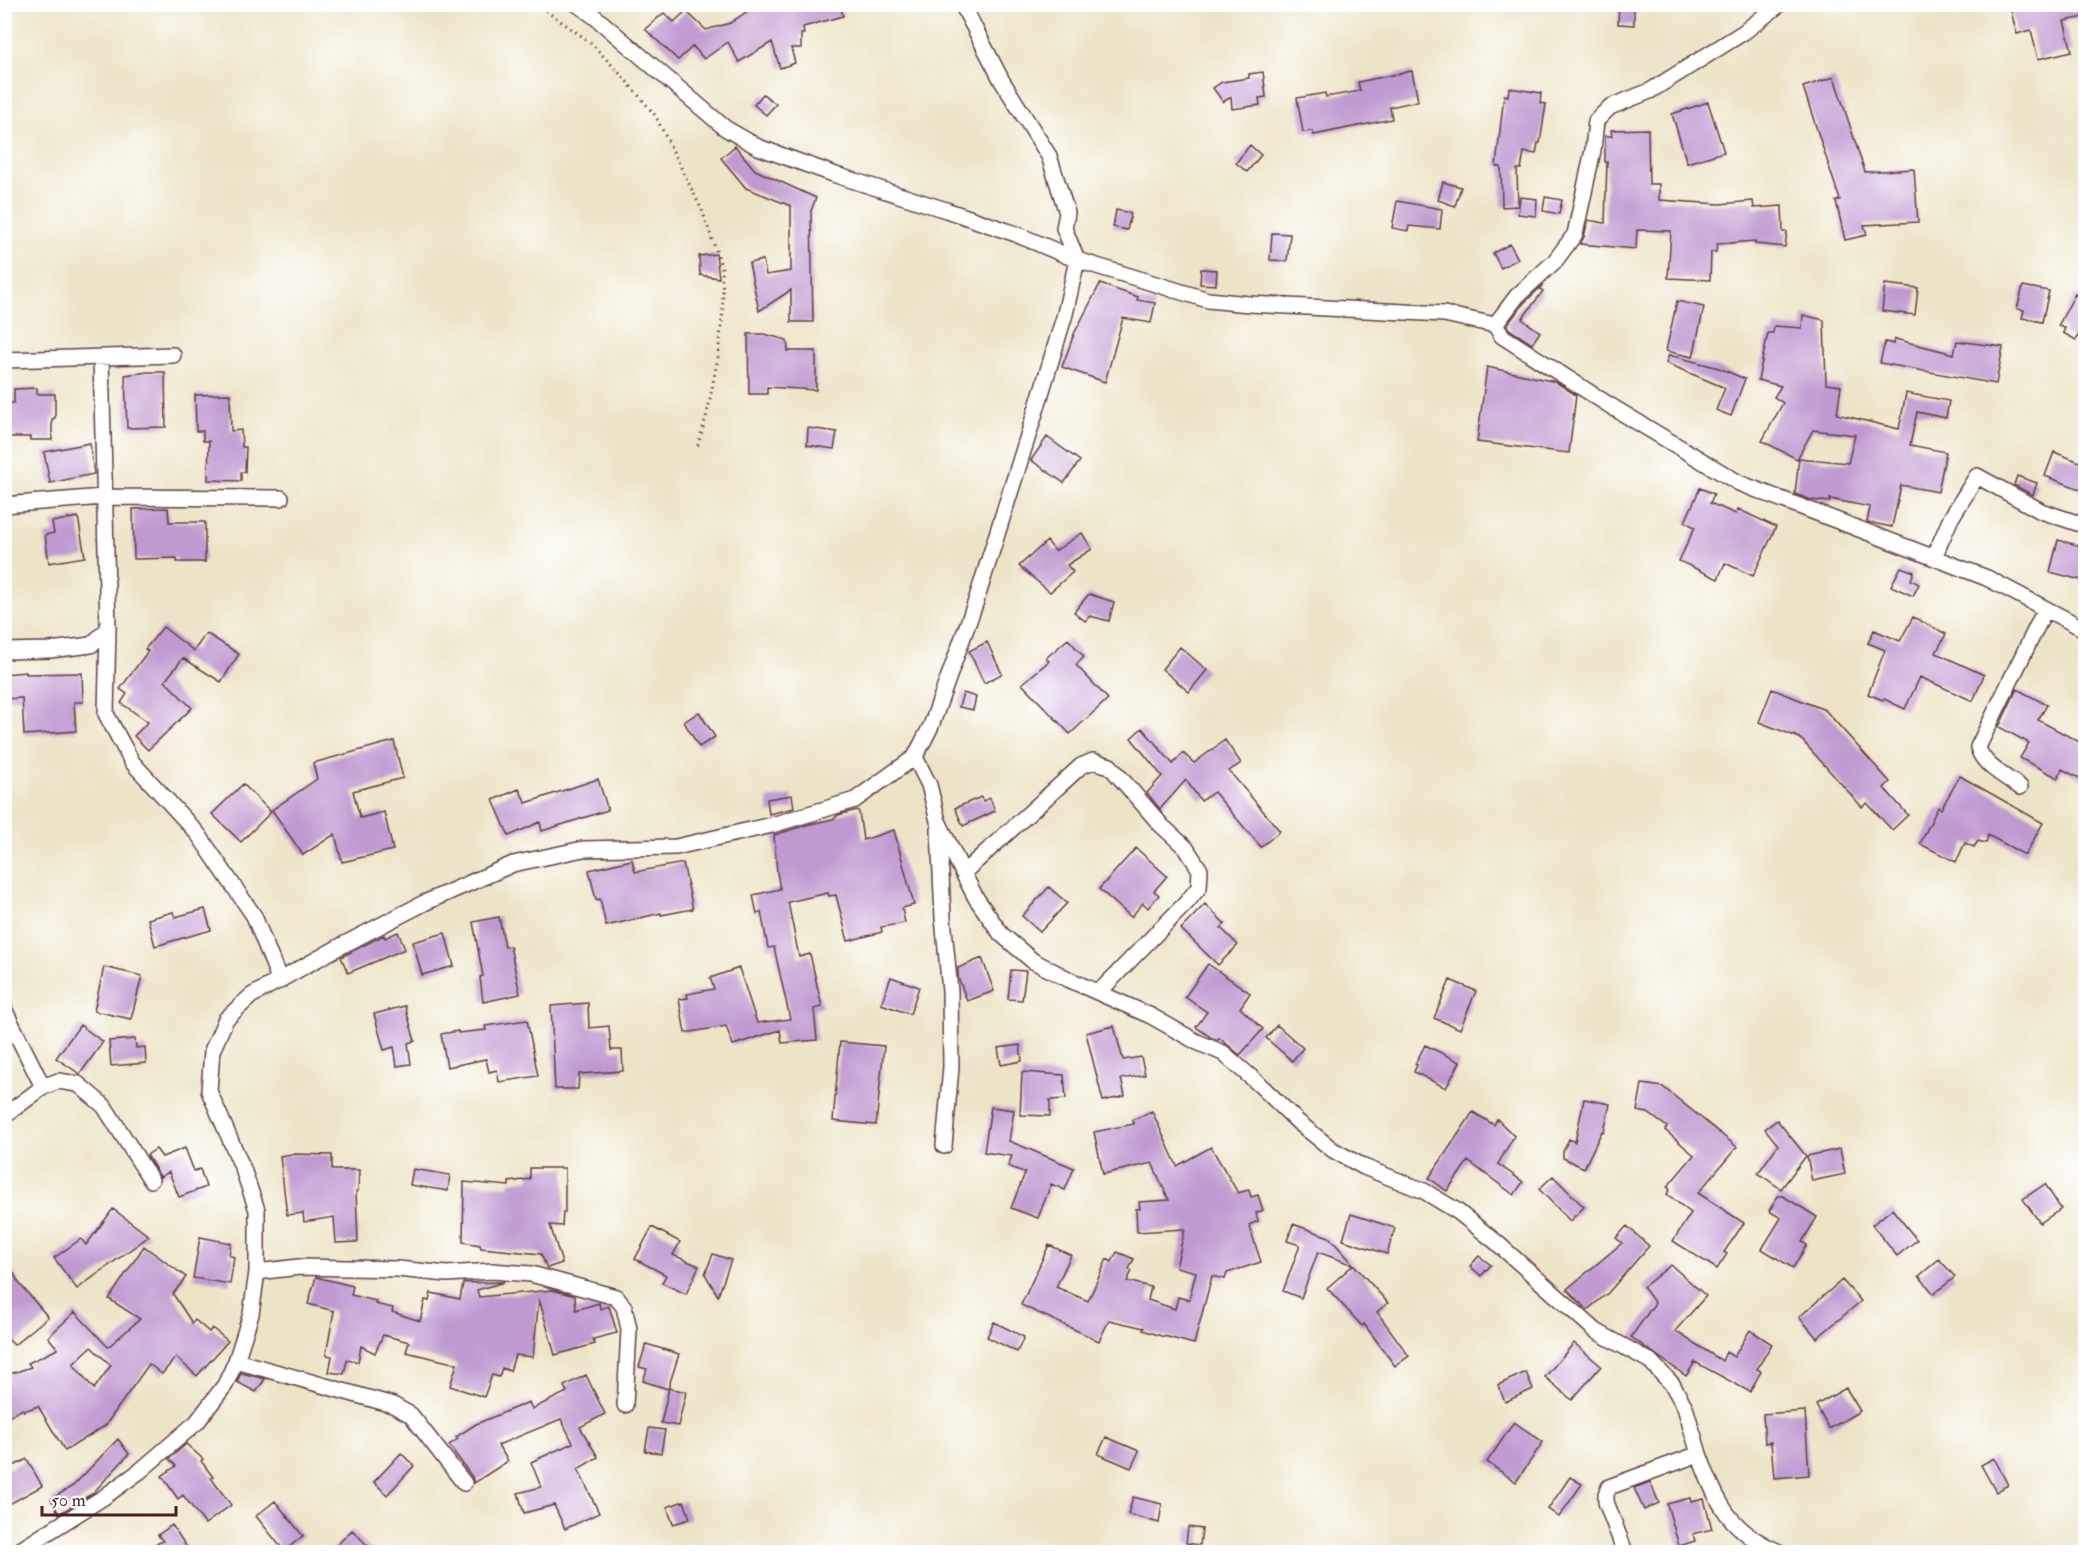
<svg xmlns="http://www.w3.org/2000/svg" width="2090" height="1557" viewBox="0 0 2090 1557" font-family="'IM FELL Double Pica',serif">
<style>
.building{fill:#bf99d0;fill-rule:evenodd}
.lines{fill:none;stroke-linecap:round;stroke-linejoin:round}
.street-casing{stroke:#623d42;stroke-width:18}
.path{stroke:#623d42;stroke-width:3;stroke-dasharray:1.5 4.5;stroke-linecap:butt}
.street{stroke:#fff;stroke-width:15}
</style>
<rect width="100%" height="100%" fill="#fff"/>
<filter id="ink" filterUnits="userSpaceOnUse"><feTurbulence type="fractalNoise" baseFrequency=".0167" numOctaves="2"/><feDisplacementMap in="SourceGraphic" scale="12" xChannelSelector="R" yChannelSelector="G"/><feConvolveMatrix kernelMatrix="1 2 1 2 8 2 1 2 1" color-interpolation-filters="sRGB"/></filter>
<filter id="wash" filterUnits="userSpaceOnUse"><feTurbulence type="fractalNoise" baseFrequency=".008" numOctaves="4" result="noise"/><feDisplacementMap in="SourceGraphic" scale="24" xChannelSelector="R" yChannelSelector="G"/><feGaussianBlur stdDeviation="1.35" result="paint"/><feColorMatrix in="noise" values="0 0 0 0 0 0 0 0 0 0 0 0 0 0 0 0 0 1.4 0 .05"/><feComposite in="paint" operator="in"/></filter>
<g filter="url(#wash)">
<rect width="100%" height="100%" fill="#ede4c7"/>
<g id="blocks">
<path class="building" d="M758 4H840L843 16 803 27 804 34H801V48H791L795 63 780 68 772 42 739 62 728 42 704 59 693 46 678 60 645 29 664 13 674 22 686 11 706 30 730 23Z
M1619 4H1634V25L1618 24Z
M2009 4H2085V17L2064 21 2072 51 2038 59 2031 30 2017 34Z
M1412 71 1418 101 1390 107 1392 119 1314 135 1313 131 1303 132 1297 98 1325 93 1326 97 1360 91 1358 82Z
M1263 72 1266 97 1259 98 1260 105 1232 109 1231 97 1223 102 1213 88 1222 82 1249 78V74Z
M1834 77 1865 172 1914 169 1918 222 1864 225 1867 235 1845 240 1836 201 1840 200 1803 87Z
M1509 88 1541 93 1540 103 1546 104 1540 143H1538L1536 154 1524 152 1521 169H1517L1518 206 1502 207 1501 167 1496 166 1504 95 1508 96Z
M763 94 776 104 766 115 754 105Z
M1708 102 1724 152 1687 163 1672 114Z
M1648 129 1649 184H1659V200L1720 204 1753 201 1754 208 1782 206 1783 232H1787L1785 247 1755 244V241L1717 244 1716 252H1711L1710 280 1668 278 1671 231 1637 230 1636 249 1580 244 1584 237 1588 220 1605 223 1607 162H1605V136H1612L1611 130Z
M1250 145 1261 155 1247 172 1236 163Z
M735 146 755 170 816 198 811 211 813 322H791V290L759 311 749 263 763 260 766 275 791 271V206L746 188 721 158Z
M1443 182 1461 187 1455 206 1438 200Z
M1520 197 1537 199 1536 216 1518 214Z
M1545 197 1562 200 1559 214 1543 211Z
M1397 201 1442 209 1440 229 1409 226 1408 231 1392 228Z
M1116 210 1131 213 1127 230 1113 227Z
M1272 233 1290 234 1287 261 1270 260Z
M1510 244 1518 259 1501 268 1493 253Z
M716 254 719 278 700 275 699 256Z
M1201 269 1217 270 1216 285 1200 284Z
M1100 284 1138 297 1137 300 1155 303 1151 323 1123 318 1105 382 1062 367 1074 334Z
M1544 284 1540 289 1543 291 1522 319 1540 332 1532 344 1509 329 1507 325 1524 303Z
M1885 284 1918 288 1915 315 1882 311Z
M2023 286 2049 291 2042 322 2022 318 2024 310 2017 309Z
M2075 294 2085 299V337L2079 334 2076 340 2063 333 2065 328 2058 326Z
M1677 301 1704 307 1693 357 1666 351Z
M1803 315 1824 320 1826 384 1841 386 1837 414 1899 429 1906 393 1949 401 1946 418 1917 412 1910 445 1946 452 1938 492 1901 485 1892 527 1867 522 1870 507 1830 499V502L1811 500 1795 494 1799 458 1848 463 1855 435 1813 430 1797 459 1762 441 1783 403 1774 397 1781 386 1758 380 1768 333H1773L1774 326 1802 328Z
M748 334H764L787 340 788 351H816V390L767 387V394H749Z
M1895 339 1954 354 1957 341 2003 347 1996 384 1880 363 1885 342 1894 344Z
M1669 355 1719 368 1745 379 1731 416 1716 410 1725 388 1666 363Z
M1487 367 1556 382 1576 395 1569 453 1477 442Z
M148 372H165L166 427 127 428 125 375Z
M37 388V394H55V418L52 419V440H30V437H8V403H14V389Z
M230 394 231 431 241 430 242 447H246L245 472H241V481L208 480 209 441H203V431H196L195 395Z
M808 428 837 432 834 449 807 445Z
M1047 437 1080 461 1064 483 1031 460Z
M90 443 94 474 50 483 44 452Z
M2054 452 2085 464V491L2045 476Z
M2017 476 2037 483 2033 495 2014 485Z
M1700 488 1714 494 1710 503 1736 514 1738 509 1776 527 1753 576 1725 563 1718 579 1679 561 1695 527 1685 522Z
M168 508 169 522H205V562H177V558L134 559 133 509Z
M78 517 85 557 49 563 45 535 54 533 52 522Z
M1082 533 1092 549 1067 565 1073 572 1050 592 1019 566 1047 541 1055 551Z
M2058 540 2085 547V581L2050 572Z
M1901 567 1914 572 1911 580 1919 584 1913 596 1891 586Z
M1089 594 1114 602 1109 621 1090 616 1085 621 1074 612Z
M1913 617 1946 634 1936 653 1984 675 1973 701 1920 677 1905 709 1884 699 1883 700 1868 694 1885 650 1868 643 1874 630 1900 641Z
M163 627 194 651 206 633 239 654 221 682 183 658 165 681 192 708 148 750 134 736 148 722 121 703 127 694 120 689 148 651 145 649Z
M1068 639 1084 657 1076 665 1108 699 1070 734 1022 684 1049 661 1046 658Z
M987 642 1002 674 984 683 969 651Z
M1180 647 1207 670 1189 692 1162 669Z
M26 672V674L82 673 83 702H74L76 731 24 735 22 698 4 699V674Z
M1772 689 1825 710 1890 782 1884 788 1908 815 1892 830 1867 803 1862 807 1800 738 1759 722Z
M2017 689 2047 705 2038 720 2085 745V781L2062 769 2058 778 2020 758 2029 743 1999 727Z
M963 693 976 697 973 710 959 707Z
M699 712 715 737 699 747 684 722Z
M1142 728 1173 764 1183 753 1194 763 1225 740 1241 763 1229 771 1280 831 1261 847 1214 792 1201 801 1186 780 1160 809 1147 793 1162 776 1131 738Z
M394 741 403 778 353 791 360 818 384 812 393 850 342 862 335 834 303 855 272 810 317 779 313 763Z
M1960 776 2043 823 2025 855 1988 835 1986 843 1978 841 1974 847 1965 843 1956 862 1920 844 1938 807 1941 809Z
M598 779 608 810 542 831 540 822 509 836 493 800 519 789 526 803Z
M243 784 271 812 241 842 212 814Z
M792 795 794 808 769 814 767 799Z
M981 797 983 801 990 798 995 811 963 826 955 808Z
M857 810 859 812 863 840 894 830 914 905 902 908 905 923 881 927 882 932 848 941 836 895 829 896 828 893 788 902 799 957 810 954 822 1007 814 1009 817 1040 782 1043 780 1030 733 1045 726 1026 685 1033 679 999 688 998 687 994 714 989 710 978 739 968 757 1023 790 1019 774 947 768 948 761 912 757 914 753 895 780 889 777 872 774 835 810 824 834 819 838 815Z
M1136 848 1167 876 1154 891 1159 895 1148 908 1143 903 1131 917 1099 889Z
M632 860 635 872 683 863 693 909 661 915V913L606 926 600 899 596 900 589 870Z
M1049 887 1067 903 1040 932 1022 916Z
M1205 904 1225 924 1221 928 1238 945 1218 965 1181 929Z
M205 909 211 930 155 946 148 919 173 912 175 917Z
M499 917 505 947 510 946 520 994 483 1002 480 977 483 976 473 922Z
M398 932 405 949 348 973 341 957 384 935 385 938Z
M445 933 454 966 422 975 413 942Z
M982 958 994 991 967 1001 958 977V968Z
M1208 964 1250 993 1240 1008 1263 1029 1240 1055 1219 1038 1218 1040 1212 1038 1196 1027 1207 1012 1185 997Z
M104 967 142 976 131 1019 94 1011Z
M1011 970 1026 971 1022 1000 1008 999Z
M891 977 919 987 910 1014 881 1004Z
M1450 980 1476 991 1460 1029 1434 1018Z
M588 1003 589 1028 609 1026 611 1050H622L623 1071 579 1074 578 1089H555L551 1006Z
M405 1006 415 1041 408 1043 411 1064 397 1066 394 1047 384 1050 374 1014Z
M527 1020 538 1076 499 1082 497 1070 489 1072 486 1059 447 1067 441 1034 458 1031V1033L486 1030 485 1026Z
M80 1025 103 1042 80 1074 56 1058Z
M1277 1025 1303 1048 1292 1061 1266 1038Z
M1114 1026 1123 1060 1141 1057 1145 1075 1121 1079 1125 1096 1103 1101 1086 1033Z
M135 1039 136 1048 145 1047 146 1063 111 1066 109 1041Z
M840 1042 884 1046 876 1125 833 1121Z
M1020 1045 1022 1061 1001 1065 998 1048Z
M1425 1045 1460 1062 1446 1088 1414 1072 1417 1065 1415 1064Z
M1022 1072 1064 1075 1066 1099 1050 1100V1116L1020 1115Z
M1642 1084 1663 1087 1737 1147 1698 1193 1744 1223 1724 1252 1727 1254 1717 1269 1673 1241 1691 1213 1667 1194 1670 1189 1667 1187 1694 1155 1665 1130 1667 1127 1648 1113 1637 1111Z
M1584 1099 1610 1104 1604 1132 1602 1131 1584 1168 1563 1158V1152L1569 1139 1575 1142Z
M991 1107 1014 1110 1009 1141 1074 1168 1065 1190 1051 1184 1038 1218 1011 1208 1025 1173 1008 1166 1012 1156 984 1152Z
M1152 1111 1177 1166 1211 1147 1238 1193 1249 1190 1251 1197 1258 1195 1263 1210 1256 1213 1258 1221 1249 1225 1261 1262 1227 1273 1225 1279 1212 1276 1194 1344 1164 1336V1337L1143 1330 1144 1328 1109 1320 1099 1341 1021 1305 1049 1245 1071 1255 1056 1287 1088 1301 1107 1259 1112 1262 1117 1252 1134 1259 1129 1269 1132 1271 1127 1281 1151 1287 1148 1300 1175 1309 1178 1297 1189 1300 1196 1272 1176 1267 1185 1229 1137 1232 1136 1209H1140L1139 1202 1169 1200 1152 1163 1103 1174 1094 1132 1134 1124 1132 1120Z
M1473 1112 1494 1125 1497 1119 1514 1136 1498 1164 1523 1182 1514 1195 1468 1161 1447 1191 1429 1178Z
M1777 1120 1806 1156 1781 1189 1758 1173 1778 1145 1765 1129Z
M185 1148 194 1171 200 1169 206 1187 179 1197 169 1172 160 1177 147 1155 156 1149 162 1157Z
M1840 1149 1845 1174 1812 1181 1807 1156Z
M293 1154 332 1155V1170H359L358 1191H356L358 1242 336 1243 334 1217 304 1222 303 1213 287 1215 280 1156Z
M530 1168H565V1212H563L562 1226 550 1225 562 1263 547 1268 541 1254 481 1248 480 1245 463 1242 464 1182 509 1186V1182L530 1179Z
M413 1169 450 1175 448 1191 410 1185Z
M1553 1176 1584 1207 1570 1221 1539 1189Z
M2045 1184 2061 1209 2040 1223 2023 1199Z
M1778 1196H1783L1817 1217 1802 1242 1807 1245 1793 1268 1762 1249 1781 1218 1769 1211Z
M113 1209 149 1236 77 1289 54 1258 81 1239 86 1245Z
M1892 1209 1917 1240 1897 1256 1872 1225Z
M1351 1214 1395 1228 1387 1254 1343 1240Z
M1293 1224 1329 1237 1388 1303 1377 1312 1409 1356 1395 1366 1364 1324 1362 1326 1327 1288 1353 1265 1318 1252 1301 1298 1283 1291 1300 1245 1287 1241Z
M1627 1226 1649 1246 1608 1293 1587 1310 1567 1289 1622 1243 1616 1238Z
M652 1227 680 1242 673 1255 699 1266 686 1294 662 1283 666 1275 635 1259Z
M200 1237 231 1243 229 1255 234 1257 230 1284 193 1278Z
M144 1246 186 1277 173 1294 192 1323 195 1320 209 1332 212 1328 228 1341 197 1376 176 1357 162 1374 149 1364 105 1426 65 1451 38 1406 24 1411 23 1409 4 1418V1376L31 1367 28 1363 58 1349 48 1337 75 1312 108 1347 140 1319 109 1299ZM91 1347 111 1365 94 1389 73 1364Z
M713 1254 731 1260 718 1296 705 1274Z
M4 1255 19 1283 48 1317 14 1345 4 1335Z
M1479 1256 1491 1265 1481 1276 1470 1266Z
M1939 1259 1955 1277 1934 1294 1919 1276Z
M1671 1265 1706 1296 1675 1331 1722 1361 1726 1352 1734 1357 1750 1330 1772 1344 1757 1369 1761 1371 1750 1392 1695 1362 1686 1376 1631 1337 1655 1303 1643 1287Z
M316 1277 353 1286 351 1295 376 1301 375 1304 393 1308 392 1312 420 1321 425 1300 429 1301 431 1293 460 1299 463 1283 504 1282 477 1290 479 1297 552 1290 575 1296 576 1310 599 1303 600 1309 609 1306 617 1333 593 1339 595 1344 555 1355 539 1299 533 1357 515 1355 510 1371 502 1368 499 1377 492 1375 484 1397 450 1386 457 1364 406 1352 409 1342 383 1335 375 1353 361 1346 358 1362 347 1360 344 1374 329 1372 332 1356 326 1355 334 1311 308 1304Z
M1842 1280 1861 1301 1817 1338 1799 1317Z
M994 1322 1024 1337 1017 1352 987 1337Z
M1574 1343 1601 1366 1572 1400 1545 1377Z
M646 1344 679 1354 668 1389 643 1381 647 1369 639 1367Z
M1526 1372 1533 1389 1505 1402 1498 1385Z
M241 1373 265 1379 256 1392 237 1382Z
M586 1375 605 1414 580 1427 598 1457 578 1469 599 1513 565 1529 554 1505 524 1513 518 1493 541 1487 531 1462 573 1443 561 1419 498 1445 508 1461 474 1483 472 1477 449 1445 458 1439 456 1437 476 1424 529 1402 532 1409 567 1392 564 1386Z
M669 1388 686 1392 678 1426 661 1423Z
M1846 1388 1860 1411 1829 1429 1816 1405Z
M1805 1411 1809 1475 1774 1478 1771 1442 1765 1443 1763 1414Z
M1514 1422 1543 1442 1516 1482 1487 1462Z
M649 1428 665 1430 661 1453 645 1451Z
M1106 1437 1139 1451 1131 1468 1098 1454Z
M118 1439 129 1454 93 1493 59 1514 51 1499 73 1486Z
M186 1444 203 1459 201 1461 213 1477 211 1478 231 1505 205 1524 183 1495 178 1499 162 1476 176 1466 169 1459Z
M401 1453 414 1466 387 1495 374 1482Z
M1994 1458 2008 1485 1996 1492 1981 1465Z
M27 1459 42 1486 4 1507V1471Z
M1570 1477 1582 1484 1559 1517 1548 1509Z
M1650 1482 1659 1503 1644 1510 1634 1488Z
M1133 1497 1162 1504 1159 1523 1128 1514Z
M1690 1498 1691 1502 1704 1499 1712 1529 1693 1534 1695 1541 1679 1546 1667 1504Z
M275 1501 303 1536 284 1551 256 1516Z
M684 1501 690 1519 673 1524 667 1507Z
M172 1525 190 1552H137L163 1541 158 1535Z
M1188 1527 1202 1529 1200 1545 1186 1543Z
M352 1530 374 1552H330Z"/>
</g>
</g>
<g filter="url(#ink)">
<use href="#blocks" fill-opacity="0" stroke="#623d42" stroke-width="1.5"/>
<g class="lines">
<g class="street-casing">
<path id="street" d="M577 4 594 16 725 128 758 147 836 175 946 210 1016 234 1077 260 1208 300 1249 304 1444 314 1495 325 1502 336 1609 405 1739 483 1987 578 2086 630
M1495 325 1517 296 1555 261 1575 234 1593 150 1596 121 1610 107 1650 91 1744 32 1780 4
M4 360 173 355
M4 505 103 497 281 498
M1934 557 1951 518 1977 476 2041 511 2086 526
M108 629 106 714 132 762 198 834 254 916 280 981
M4 651 50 650 91 645 108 629 101 358
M915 757 929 785 938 821 963 873 976 898 1001 934 1033 961 1070 980 1151 1016 1197 1042 1223 1053 1260 1085 1298 1122 1333 1150 1364 1167 1424 1191 1457 1211 1496 1242 1596 1331 1650 1361 1672 1384 1685 1407 1699 1454 1609 1487 1606 1494V1502L1625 1552
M2020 787C2005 776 1982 765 1978 747L2045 610
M939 829 943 918 950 991 951 1067 944 1146
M963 873 1081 766 1093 761 1110 766 1161 825 1186 848 1200 870 1199 887 1187 902 1099 992
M4 1009 43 1087
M4 1116 43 1087 58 1081 78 1084 104 1106 151 1180
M257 1272 299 1267 398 1269 447 1274 492 1271 531 1274 616 1297 624 1307 629 1329 625 1405
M236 1361 393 1405 411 1415 464 1483
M1699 1454C1716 1502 1730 1532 1779 1552
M17 1552 104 1497 140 1471 197 1422 225 1385 236 1361 251 1314 257 1272V1210L243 1169 209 1091 212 1051 226 1019 251 996 339 947 424 903 513 864 583 849 676 847 772 825 855 800 915 757 931 726 976 601 1037 407 1065 314 1077 260 1064 228 1067 213 1049 156 1002 81 962 4"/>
</g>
<path class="path" d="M536 4 590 42 623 77 655 115 702 210 722 268 723 310 718 357 707 414 697 448"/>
<use href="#street" class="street"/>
</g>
</g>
<rect width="2090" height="1557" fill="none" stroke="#fff" stroke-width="24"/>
<path d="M42 1506v9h134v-9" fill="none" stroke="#4a1f2b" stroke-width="3"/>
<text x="51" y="1506" font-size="18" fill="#4a1f2b" stroke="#ffffff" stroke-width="4.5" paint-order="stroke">50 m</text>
</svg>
